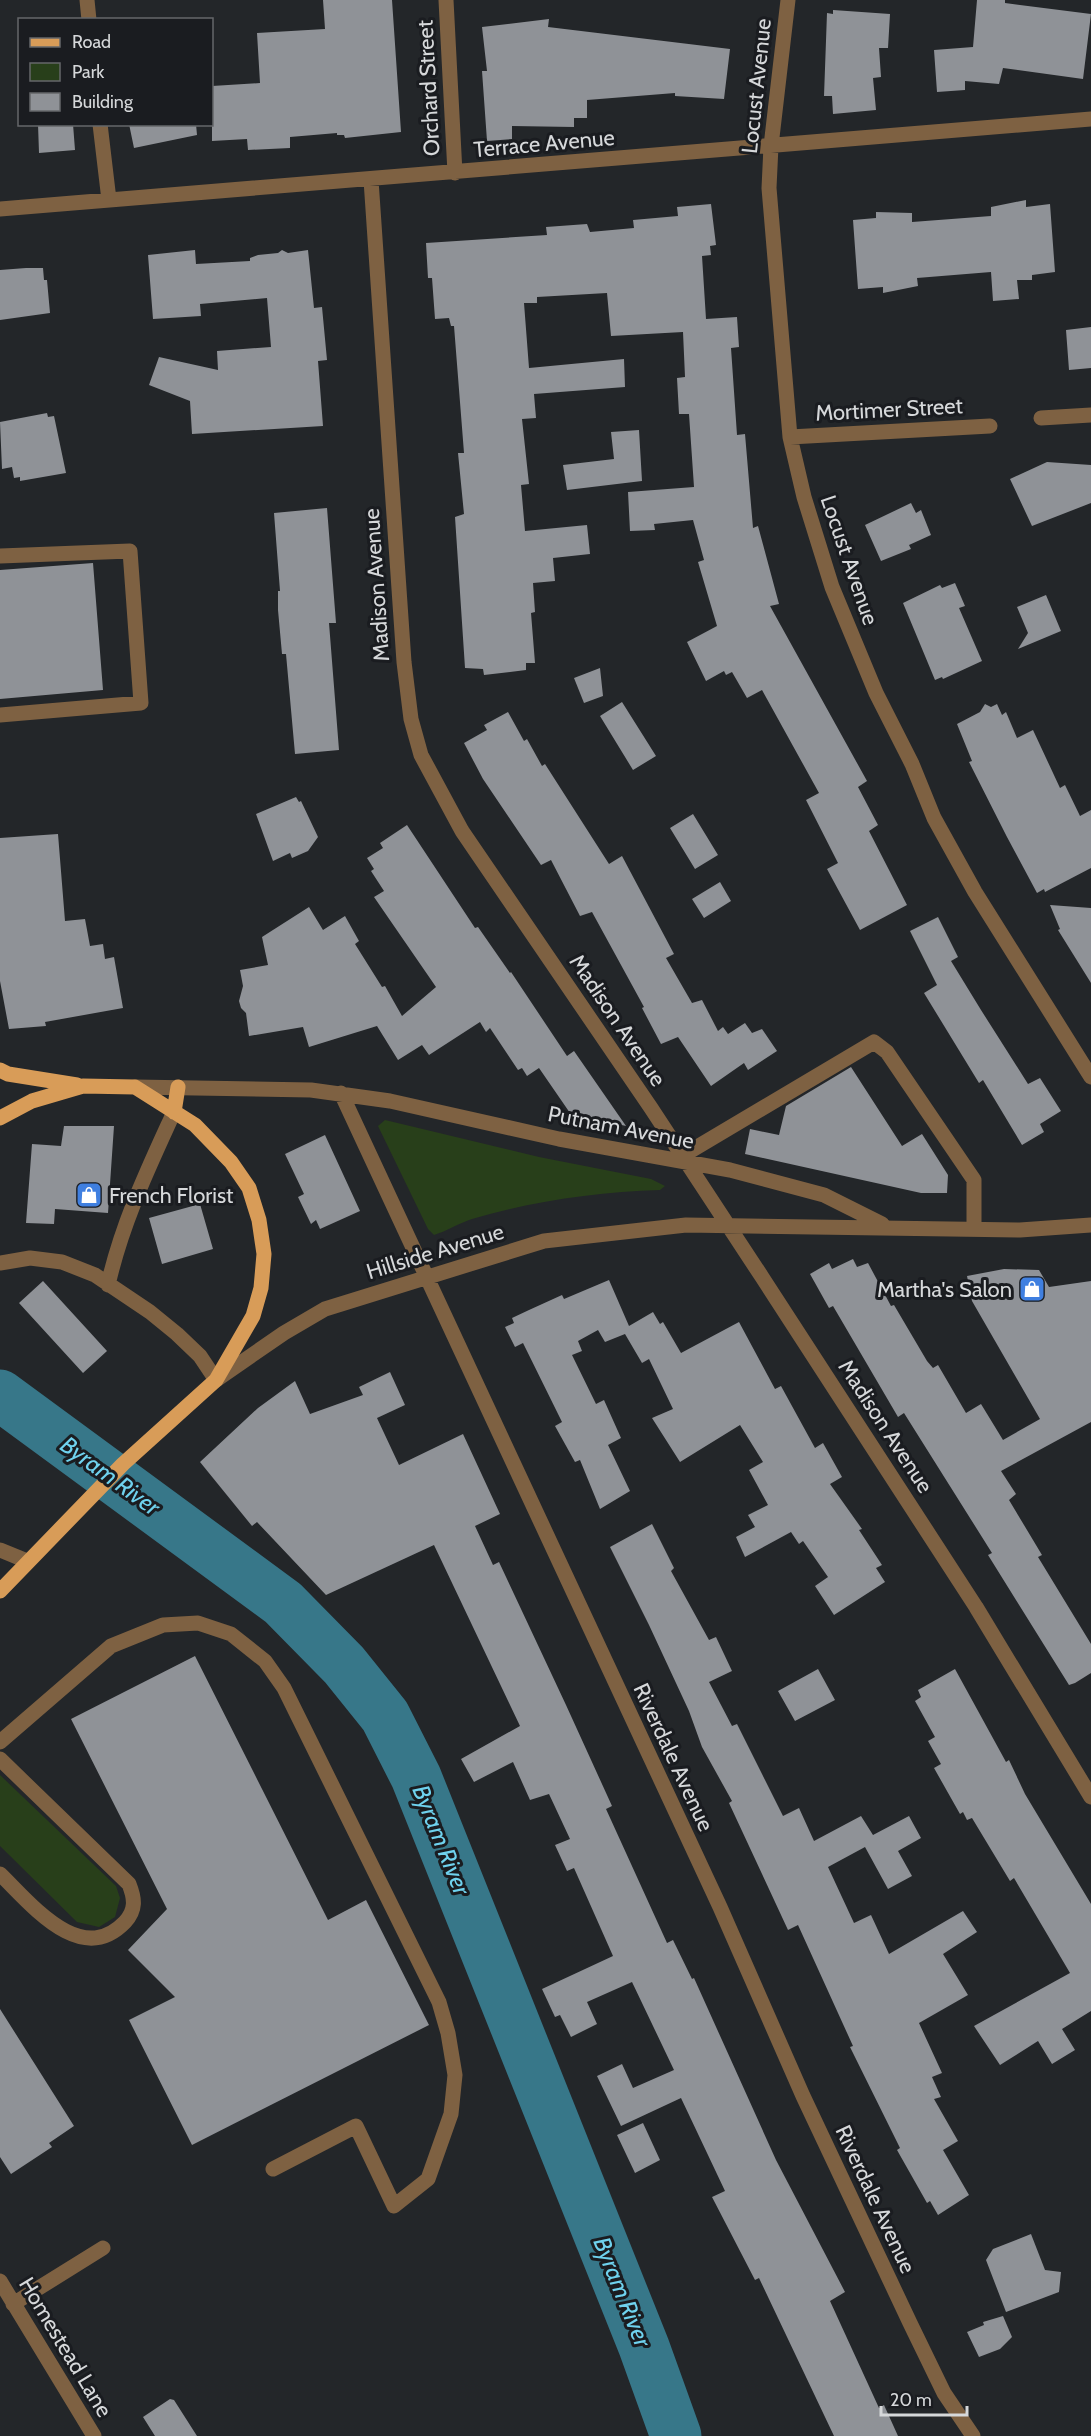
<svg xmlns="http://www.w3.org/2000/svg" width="1091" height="2436" viewBox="0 0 1091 2436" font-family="Cabin,sans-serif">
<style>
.green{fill:#283f1a}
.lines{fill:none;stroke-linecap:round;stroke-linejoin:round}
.river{stroke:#377789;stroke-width:51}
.building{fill:#8f9297}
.minor{stroke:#7e6142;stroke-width:15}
.major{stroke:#d89c58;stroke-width:15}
.labels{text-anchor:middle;stroke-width:6;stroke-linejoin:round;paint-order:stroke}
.street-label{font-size:22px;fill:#d6d8da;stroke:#1a1c20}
.poi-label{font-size:22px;fill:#d6d8da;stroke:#1a1c20;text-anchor:start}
.water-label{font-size:24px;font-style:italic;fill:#6fd2ee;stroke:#1a1c20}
</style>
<rect width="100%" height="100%" fill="#232629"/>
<path class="green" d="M385 1120 539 1157 651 1179 665 1186 660 1190C597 1192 533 1201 472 1219 459 1223 447 1231 434 1235L428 1229 378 1126Z
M0 1775 116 1886 120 1898 115 1917 99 1927 77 1922 0 1846Z"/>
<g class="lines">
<path class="river" d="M0 1395 283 1603 344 1665 385 1716 416 1777 644 2347 676 2436"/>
</g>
<path class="building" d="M323 0H392L401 132 345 138 344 135H337V133L290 137V148L248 150 247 139 212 141V86L260 83 257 33 325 29Z
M977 0H1005V3L1091 14 1083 79 1003 68 999 84 965 81V90L937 92 934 50 973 47Z
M833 10 890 14 888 48H879L881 77 873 78 876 110 833 114 832 96H824L827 13 833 14Z
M549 19 548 27 730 49 724 99 675 96V93L587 100V118H574V127L512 126V139L487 141 482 71H487L482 27Z
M38 124H73L75 150 39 153Z
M129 124H196L197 135 134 148Z
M1026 200V207L1050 204 1055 272 1032 275V280H1017L1019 299 993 301 991 272 917 278 918 286 883 293V287L858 289 853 220 876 218V212L912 213V222L991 216V207Z
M711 204 716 245 710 246 711 255 702 256 706 319 737 317 739 347 731 348 737 435 745 434 753 528 758 526 779 604 770 606 867 781 858 787 878 825 869 831 907 905 860 930 827 869 838 863 806 800 819 793 762 690 747 698 732 672 726 675 724 671 706 681 687 642 717 626 698 562 704 560 693 520 654 524 655 530 630 531 628 492 694 487 689 414H679L677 378 685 377 683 332 611 336 607 293 537 297V303H524L529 368 624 359 625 387 534 394 536 418 522 419 529 484 521 485 525 531 587 525 590 554 553 558 555 581 533 583 535 612 531 613 535 663H526V670L484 675 483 669 465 668 455 517 464 514 458 453H464L454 326H451L449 318 435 319 432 278H428L426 243 547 235 546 227 587 224 590 232 634 228 633 220 678 216 677 207Z
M195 250 196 264 250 261V258L258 255 278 253 282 250 288 253 308 250 314 308 322 307 327 360 318 361 323 426 192 434 190 401 149 385 159 357 218 370 217 351 271 347 267 298 200 304 201 316 153 319 148 255Z
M26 268H43L44 280H47L50 313 0 320V270Z
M1091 327V368L1069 370 1066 330Z
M47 413 48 417 54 416 66 473 20 481V477L14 478 12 467 2 469 0 422Z
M639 430 642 481 567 490 563 465 614 459 611 432Z
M1047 462 1091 465V503L1032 526 1010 479Z
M911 503 916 513 921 510 931 535 909 545 911 549 881 561 865 525Z
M327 508 336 623H329L339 750 295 754 286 654H282L278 610V591H280L274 513Z
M93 563 103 690 0 699V570Z
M955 583 965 606 959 608 982 661 943 679 942 677 935 680 903 603 940 585 942 588Z
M1046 595 1061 631 1018 649 1028 633 1017 607Z
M600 668 603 696 584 703 574 678Z
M622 702 656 756 633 770 600 716Z
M985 704 991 707 997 704 1002 715 1006 712 1017 738 1033 730 1060 788 1065 785 1080 816 1091 810V868L1045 892 1044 889 1037 893 1007 837 969 762 972 761 957 724 980 712Z
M508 712 524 741 527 739 542 766 545 764 609 864 622 856 674 954 666 958 692 1003 702 1000 718 1031 723 1027 728 1034 745 1023 752 1033 762 1029 777 1051 748 1070 744 1063 711 1086 678 1037 661 1044 642 1008 644 1007 592 912 580 916 551 860 541 865 483 779 464 743 487 730 484 725Z
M296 797 299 802 301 801 318 837 308 851 292 858 290 853 273 861 256 814Z
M693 814 718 855 695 869 670 828Z
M407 825 475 928 478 927 510 973 511 972 567 1056 574 1051 626 1126 570 1113 539 1068 527 1076 522 1068 518 1070 490 1028 486 1032 480 1022 429 1055 422 1045 398 1060 377 1026 309 1047 303 1027 249 1036 246 1013 241 1008 239 1001 243 986 240 970 268 965 262 937 309 907 323 930 345 916 359 941 355 944 382 987 385 986 402 1016 436 987 374 897 384 891 371 871 374 869 367 858 383 848 380 843Z
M58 834 65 921 85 919 90 946 103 944 105 959 114 957 123 1008 45 1022 46 1026 9 1029 0 981V838Z
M720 882 731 901 704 918 692 899Z
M1050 905 1091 908V983L1058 930 1060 929Z
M938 917 958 957 951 961 981 1010 1028 1084 1040 1078 1061 1111 1040 1124 1044 1132 1022 1145 983 1080 979 1083 924 993 937 985 910 931Z
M851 1067 902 1146 922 1134 948 1175 947 1193H921L745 1154 750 1129 779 1135 786 1106Z
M64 1126H114L108 1213 55 1209 54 1224 26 1223 32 1144 61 1146Z
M325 1135 360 1211 320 1229 316 1220 311 1224 298 1197 304 1194 285 1154Z
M200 1204 213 1249 162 1264 149 1218Z
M853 1259 857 1267 868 1263 891 1306 894 1305 927 1361 933 1368 938 1365 966 1413 981 1404 1003 1440 1040 1419 972 1301 967 1276 1004 1269 1039 1270 1049 1287 1091 1281V1422L1001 1471 1016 1494 1009 1500 1042 1555 1038 1557 1091 1644V1673L1075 1683 1069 1685 988 1555 992 1553 904 1413 898 1417 833 1306 829 1308 810 1274 829 1263 832 1269Z
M609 1280 629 1326 653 1312 660 1324 663 1322 681 1353 739 1322 775 1389 781 1386 815 1448 823 1443 842 1477 830 1484 862 1529 859 1530 882 1565 876 1568 885 1582 834 1615 815 1586 828 1577 803 1541 799 1544 791 1532 745 1557 736 1537 755 1527 748 1515 768 1505 749 1470 763 1462 740 1425 680 1462 652 1418 673 1409 649 1359 642 1363 625 1334 605 1342 598 1330 578 1341 582 1351 572 1355 596 1404 604 1400 621 1438 608 1445 630 1491 600 1509 580 1460 575 1462 555 1426 562 1422 523 1343 515 1347 505 1327 514 1323 512 1318 529 1310 562 1295 564 1299Z
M43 1281 107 1351 83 1373 19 1303Z
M390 1372 405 1405 377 1418 399 1465 463 1434 500 1514 475 1526 493 1565 499 1562 566 1705 612 1806 606 1809 667 1943 673 1940 692 1979 694 1978 776 2160 845 2292 830 2301 879 2408 884 2405 898 2436H834L759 2278 755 2280 712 2197 725 2191 681 2098 621 2126 597 2076 622 2064 633 2088 674 2070 632 1982 587 2002 597 2024 571 2037 560 2015 555 2017 542 1989 613 1956 574 1868 567 1871 555 1845 570 1839 549 1794 530 1800 513 1762 474 1782 461 1759 520 1726 434 1545 326 1595 257 1522 252 1526 200 1462 258 1408 295 1381 310 1414 363 1395 359 1387Z
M652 1524 674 1568 671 1571 709 1640 716 1637 732 1671 709 1682 732 1726 737 1724 783 1816 799 1808 814 1841 861 1816 873 1835 909 1816 921 1838 898 1851 912 1876 888 1889 865 1847 828 1867 854 1923 871 1915 889 1954 963 1911 977 1932 943 1954 968 1995 919 2023 942 2073 932 2077 941 2097 934 2099 958 2141 943 2150 969 2195 938 2215 930 2201 927 2203 897 2150 900 2148 850 2047 853 2046 798 1925 788 1930 729 1803 732 1801 702 1747 689 1711 649 1625 610 1547Z
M195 1656 328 1920 366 1900 429 2025 192 2145 129 2020 175 1997 128 1950 167 1909 71 1719Z
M818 1669 835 1700 795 1721 778 1691Z
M955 1669 1006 1762 1009 1760 1025 1794 1091 1904V2011L1062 2029 1075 2050 1052 2064 1038 2041 1000 2065 974 2026 1070 1973 1014 1878 1010 1881 972 1818 967 1820 963 1812 960 1814 934 1768 941 1764 928 1741 935 1737 915 1701 921 1697 918 1690Z
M0 2009 74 2126 49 2143 52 2147 11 2174 0 2157Z
M643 2123 660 2160 635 2173 617 2135Z
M1031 2234 1045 2270 1061 2272 1059 2292 1006 2312 986 2260 993 2249Z
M1003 2316 1012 2337 1000 2349 979 2357 967 2332 984 2325 983 2322Z
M170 2399 174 2400 197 2436H155L143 2417Z"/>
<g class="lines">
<path class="minor" d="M87 0 89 20
M446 0 455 173
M788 0 771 146 769 188 790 437 804 497 832 587 876 693 912 764 934 818 975 892 1091 1077
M100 124 109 200
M371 180 404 662 411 719 421 755 462 831 651 1108 762 1277 976 1607 1091 1797
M0 209 1091 119
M1041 418 1091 415
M790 437 990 426
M0 556 130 551 141 703 0 715
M135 1087 311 1090 390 1101 559 1139 730 1170 824 1195 882 1224
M341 1093 720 1907 803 2096 910 2323 944 2393 973 2436
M682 1156 874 1042 887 1052 974 1180V1228
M0 1263 30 1258 62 1262 95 1275 150 1312 177 1334 200 1356 216 1380 284 1333 325 1309 544 1241 686 1225 1020 1230 1091 1225
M108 1285C122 1223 148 1169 174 1112
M0 1550 27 1561
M0 1742 111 1646 163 1625 198 1623 231 1634 265 1661 284 1688 439 2002 448 2033 455 2075 451 2114 428 2179 394 2206 356 2126 273 2169
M0 1759 129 1884C135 1899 136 1910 125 1922 81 1968 31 1904 0 1874
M0 2281 94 2436
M13 2304 103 2248"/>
<path class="major" d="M0 1070 8 1074 77 1085
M174 1112 178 1087
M0 1118 32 1101 83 1086 135 1087 195 1125 231 1162 249 1188 259 1220 264 1254 261 1288 253 1316 216 1380 123 1464 0 1591"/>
</g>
<defs>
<g id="shop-square" transform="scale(1.35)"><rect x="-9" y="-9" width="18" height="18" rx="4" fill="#3f7fe0" stroke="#1a1c20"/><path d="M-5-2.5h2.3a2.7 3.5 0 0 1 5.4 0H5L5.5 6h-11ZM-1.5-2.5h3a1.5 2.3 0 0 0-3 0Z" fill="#fff"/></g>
</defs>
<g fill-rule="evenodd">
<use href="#shop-square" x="89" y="1195"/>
<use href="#shop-square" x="1032" y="1289"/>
</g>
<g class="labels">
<g class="street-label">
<text transform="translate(756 86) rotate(-84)" y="8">Locust Avenue</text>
<text transform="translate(428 88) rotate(-93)" y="8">Orchard Street</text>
<text transform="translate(544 143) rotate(-5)" y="8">Terrace Avenue</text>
<text transform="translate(889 409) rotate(-3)" y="8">Mortimer Street</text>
<text transform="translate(850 560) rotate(71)" y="8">Locust Avenue</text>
<text transform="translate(376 585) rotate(-94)" y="8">Madison Avenue</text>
<text transform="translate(618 1020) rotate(56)" y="8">Madison Avenue</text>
<text transform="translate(621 1127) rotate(11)" y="8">Putnam Avenue</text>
<text transform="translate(435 1251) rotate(-17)" y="8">Hillside Avenue</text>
<text transform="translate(886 1426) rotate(57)" y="8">Madison Avenue</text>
<text transform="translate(674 1757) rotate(65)" y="8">Riverdale Avenue</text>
<text transform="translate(876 2199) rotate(65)" y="8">Riverdale Avenue</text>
<text transform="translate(66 2347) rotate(59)" y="8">Homestead Lane</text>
</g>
<g class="poi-label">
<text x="109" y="1203">French Florist</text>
<text x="1012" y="1297" text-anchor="end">Martha's Salon</text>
</g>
<g class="water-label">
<text transform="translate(110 1476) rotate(36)" y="8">Byram River</text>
<text transform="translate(441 1840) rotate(68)" y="8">Byram River</text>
<text transform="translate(622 2292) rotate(68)" y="8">Byram River</text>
</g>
</g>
<rect x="18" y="18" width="195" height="108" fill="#1a1c20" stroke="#65676a" stroke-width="1.5"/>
<rect x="30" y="38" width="30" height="9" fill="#d89c58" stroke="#65676a" stroke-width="1.5"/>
<text x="72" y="48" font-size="18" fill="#d6d8da">Road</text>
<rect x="30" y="63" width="30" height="18" fill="#283f1a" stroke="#65676a" stroke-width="1.5"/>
<text x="72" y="78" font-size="18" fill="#d6d8da">Park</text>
<rect x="30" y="93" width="30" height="18" fill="#8f9297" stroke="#65676a" stroke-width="1.5"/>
<text x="72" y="108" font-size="18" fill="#d6d8da">Building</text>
<path d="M881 2406v9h86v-9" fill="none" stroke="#d6d8da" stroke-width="3"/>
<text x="890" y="2406" font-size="18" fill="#d6d8da" stroke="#1a1c20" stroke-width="4.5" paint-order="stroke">20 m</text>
</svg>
